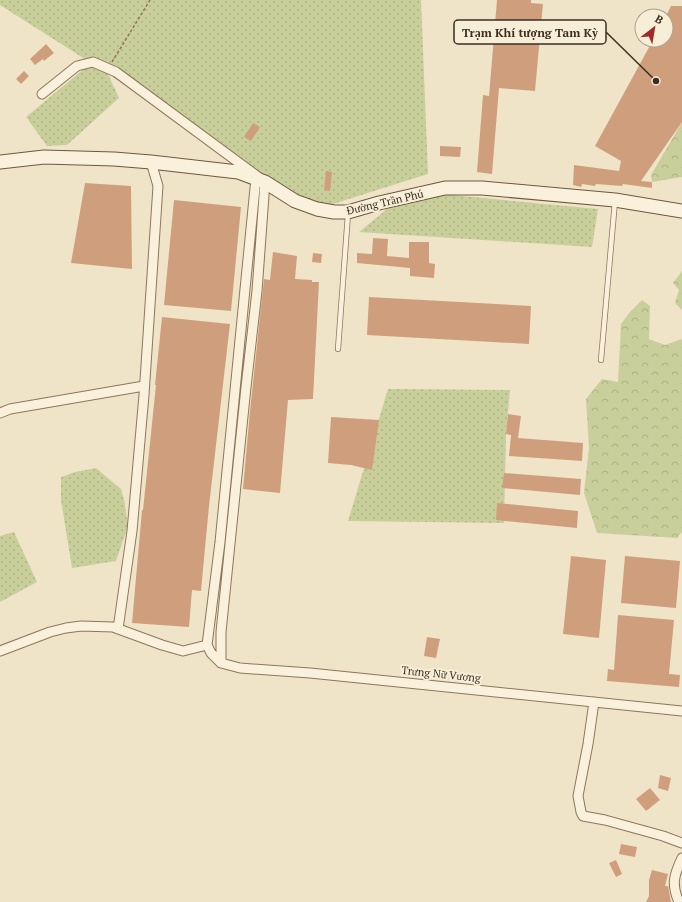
<svg xmlns="http://www.w3.org/2000/svg" width="682" height="902" viewBox="0 0 682 902" font-family="'PT Serif',serif">
<style>
.grass{fill:url(#grass-dots)}
.forest{fill:url(#forest-crowns)}
.building{fill:#cf9f7d}
.lines{fill:none;stroke-linecap:round;stroke-linejoin:round}
.service-casing{stroke:#8d765c;stroke-width:6}
.minor-casing{stroke:#8d765c;stroke-width:11}
.secondary-casing{stroke:#6f573f;stroke-width:15}
.path{stroke:#8d765c;stroke-width:1.5;stroke-dasharray:3 2;stroke-linecap:butt}
.service{stroke:#faf1dc;stroke-width:4.5}
.minor{stroke:#faf1dc;stroke-width:9}
.secondary{stroke:#faf1dc;stroke-width:13}
.labels{text-anchor:middle;stroke-width:4;stroke-linejoin:round;paint-order:stroke}
.street-label{font-size:11px;fill:#3d2e20;stroke:#f7eed8}
.leader{fill:none;stroke:#3d2e20;stroke-width:1.5}
.callout-dot{fill:#3d2e20;stroke:#f7eed8;stroke-width:1.5}
.callout{fill:#f7eed8;stroke:#3d2e20;stroke-width:1.5}
.callout-label{font-size:12px;text-anchor:middle;font-weight:bold;fill:#3d2e20}
</style>
<defs>
<pattern id="grass-dots" width="8" height="8" patternUnits="userSpaceOnUse"><rect width="8" height="8" fill="#c9cf9b"/><path d="M2 2h.1M6 6h.1" fill="none" stroke="#aeb285" stroke-width="1.8" stroke-linecap="round"/></pattern>
<pattern id="forest-crowns" width="20" height="18" patternUnits="userSpaceOnUse"><rect width="20" height="18" fill="#c9cf9b"/><path d="M2 6a3 3 0 1 1 6 0M12 15a3 3 0 1 1 6 0" fill="none" stroke="#aeb285"/></pattern>
</defs>
<rect width="100%" height="100%" fill="#f0e4c8"/>
<path class="grass" d="M0 0H421L428 174 317 209 108 74 119 98 67 145 47 146 26 117 91 63 0 5Z
M409 191 598 209 592 247 359 232Z
M388 389 510 390 506 434 504 523 348 521Z
M96 468 121 489 124 499 128 526 116 561 72 568 61 500V477L75 472Z
M14 532 37 582 0 602V536Z"/>
<path class="forest" d="M682 122V177L652 182 651 175Z
M682 271V310L675 303 679 290 673 283Z
M642 300 650 306 649 339 665 345 682 339V532L677 538 597 533 584 493 589 448 586 399 602 379 618 382 621 324 630 312Z"/>
<path class="building" d="M497 0H531V3L543 4 535 91 499 88 492 174 477 172 483 95 489 96Z
M671 6H682V122L641 181 652 182V188L623 184 622 186 596 184 595 186 582 184 581 187 573 185 574 165 619 171 621 161 595 146 653 40H666V16Z
M46 44 54 53 44 61 43 59 35 65 30 59Z
M24 71 29 76 21 84 16 79Z
M253 123 260 127 251 141 244 137Z
M440 146 461 147 460 157 440 156Z
M326 171 332 172 330 191 324 190Z
M85 183 131 186 132 269 71 263Z
M174 200 241 207 231 311 164 305Z
M373 238 388 239 387 256 409 258V242H429V263L435 264 434 278 410 276V268L357 263V253L372 254Z
M273 252 297 256 295 279 312 280V282H319L313 399 288 400 280 493 243 489 250 411 264 279 270 280Z
M313 253 322 254 321 263 312 262Z
M369 297 531 306 529 344 367 335Z
M162 317 230 324 209 506 201 591 192 590 189 627 132 623 142 510H143L156 385H155Z
M508 414 521 416 518 438 583 443 582 461 509 456 511 435 506 434Z
M331 417 379 420 372 470 351 465 328 463Z
M504 473 581 479 580 495 502 488Z
M497 503 578 511 577 528 496 520Z
M571 556 606 560 599 638 563 634Z
M625 556 680 561 676 608 621 603Z
M618 615 674 620 669 674 680 675 679 687 607 681 608 669 614 670Z
M427 637 440 639 436 658 424 656Z
M660 775 671 778 668 791 658 788Z
M650 788 660 800 646 811 636 799Z
M621 844 637 847 635 857 619 854Z
M616 860 622 874 616 877 609 863Z
M652 870 668 874 665 886H668L671 902H646L649 896V880Z"/>
<g class="lines">
<g class="service-casing">
<path id="service" d="M338 349 348 214
M601 360 615 201"/>
</g>
<g class="minor-casing">
<path id="minor" d="M42 94 77 66 93 62 116 72 265 182 257 291 246 387 221 632V663
M0 413 10 409 144 386
M118 629 132 531 144 395 158 186 151 162
M207 645 211 653 221 663 240 668 310 673 682 711
M207 645 220 542 256 178
M0 651 50 632 66 628 81 626 113 627 162 645 183 651 207 645
M594 702 588 744 578 796 581 812 583 816 605 820 663 836 682 843
M679 902C671 884 674 875 682 858"/>
</g>
<g class="secondary-casing">
<path id="secondary" d="M0 162 44 157 114 159 151 162 238 172 265 182 295 201 317 209 334 212H348L379 203 445 188H482L615 200 682 211"/>
</g>
<path class="path" d="M112 62 150 0"/>
<use href="#service" class="service"/>
<use href="#minor" class="minor"/>
<use href="#secondary" class="secondary"/>
</g>
<g class="labels">
<g class="street-label">
<text transform="translate(385 202) rotate(-13)" y="4">Đường Trần Phú</text>
<text transform="translate(441 674) rotate(6)" y="4">Trưng Nữ Vương</text>
</g>
</g>
<path class="leader" d="M656 81L606 32"/>
<circle class="callout-dot" cx="656" cy="81" r="4"/>
<rect class="callout" x="454" y="20" width="152" height="24" rx="4"/>
<g class="callout-label">
<text x="530" y="37">Trạm Khí tượng Tam Kỳ</text>
</g>
<g transform="translate(654 28) rotate(31)"><circle r="19" fill="#f7eed8" stroke="#ada18e"/>
<path d="M0-3L7 15L0 10L-7 15Z" fill="#9e2a2b"/>
<text y="-6" font-size="11" font-weight="bold" text-anchor="middle" fill="#3d2e20">B</text>
</g>
</svg>
